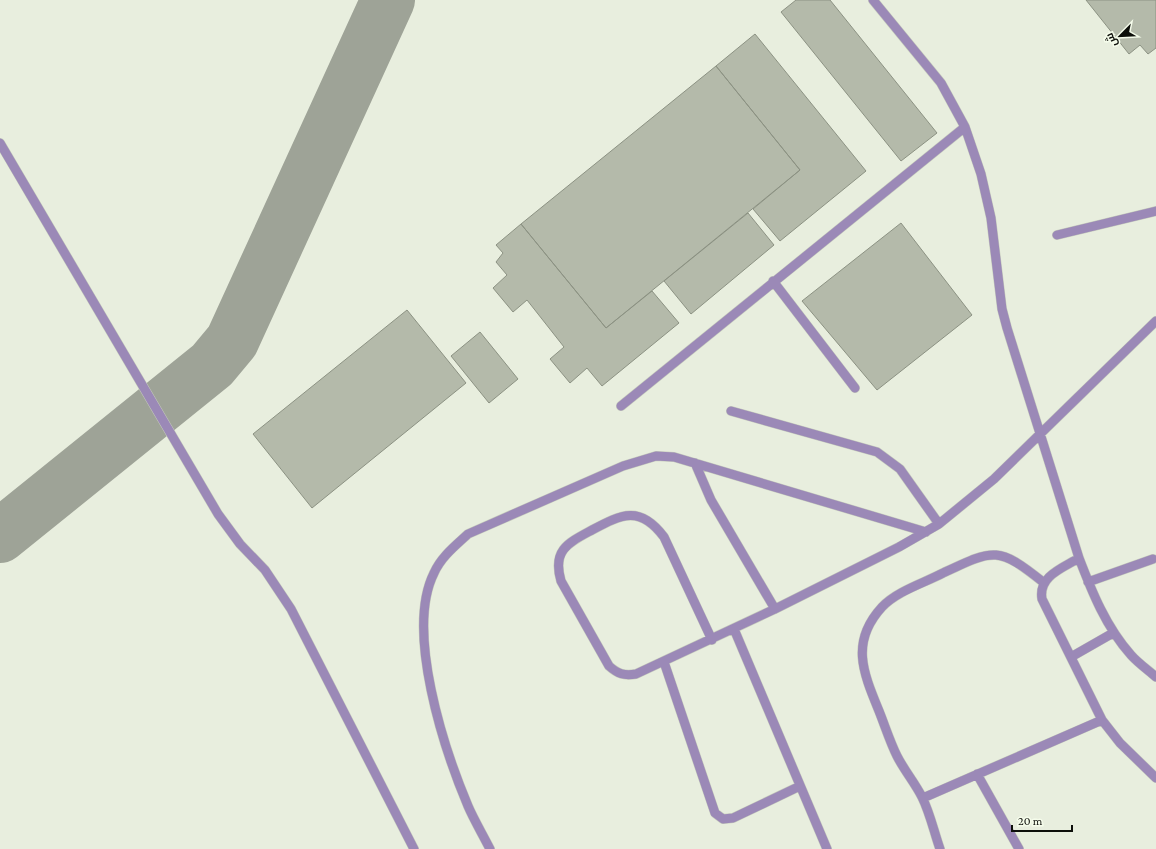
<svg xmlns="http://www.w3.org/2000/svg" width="1156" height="849" viewBox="0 0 1156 849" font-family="'Crimson Pro',Cairo,serif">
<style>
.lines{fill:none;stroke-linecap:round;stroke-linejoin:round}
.taxiway{stroke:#9ea397;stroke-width:54}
.building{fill:#b4baaa;stroke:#8c9283}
.lane-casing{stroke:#c5cabc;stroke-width:10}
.lane{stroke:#9b89b7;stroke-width:9}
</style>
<rect width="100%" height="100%" fill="#e8eede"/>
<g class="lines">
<path class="taxiway" d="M0 536 212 365 232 341 388 0"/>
</g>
<path class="building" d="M796 0H830L937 133 901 161 781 12Z
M1086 0H1156V48L1148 54 1140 45 1129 54Z
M755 34 866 171 780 241 753 209 800 170 716 66Z
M716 66 800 170 606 328 521 224Z
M748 213 774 245 691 314 664 281Z
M901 223 972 315 877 390 802 301Z
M521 224 606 328 652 291 679 323 602 386 587 368 570 383 550 359 564 347 527 300 513 312 493 288 507 275 496 262 503 253 496 245Z
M407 310 466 383 312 508 253 434Z
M480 332 518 379 489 403 451 356Z"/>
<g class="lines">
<g class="lane-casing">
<path id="lane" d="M873 0 941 83 965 127 981 174 991 218 1002 309 1007 328 1079 558C1092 592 1106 627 1131 655 1138 663 1148 670 1156 677
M0 143 218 514 240 544 265 570 291 609 414 849
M1057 235 1156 211
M773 281 855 388
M621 406 965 127
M731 411 877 452 900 469 939 524
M695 463 711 500 775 609
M1079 558C1063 568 1038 576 1042 599L1102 720 1120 743 1156 778
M1088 582 1153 559
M734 629 827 849
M712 640 664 537C640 505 622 514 592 530 568 543 552 550 561 581L609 666C618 674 624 676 636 674L775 609 899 547 939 524 994 479 1156 321
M1071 657 1113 633
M664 662 715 813 723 819 733 818 800 786
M977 774 1019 849
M923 798 1102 720
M490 849C483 835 474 820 468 806 444 749 405 631 434 573 441 557 455 546 468 534L623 466 656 456 674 457 926 532
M940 849C934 832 930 813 922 797 915 783 904 770 897 756 890 742 885 726 879 711 863 672 850 642 882 607 897 591 924 583 943 573 994 549 998 546 1043 582"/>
</g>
<use href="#lane" class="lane"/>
</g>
<g transform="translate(1120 36) rotate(246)" stroke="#f5fceb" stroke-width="3" paint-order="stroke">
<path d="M0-3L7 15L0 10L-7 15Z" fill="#0d0f0a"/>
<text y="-6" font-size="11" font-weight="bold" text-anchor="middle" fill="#0d0f0a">ش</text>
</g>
<path d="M1012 825v6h60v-6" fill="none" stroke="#0d0f0a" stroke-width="2"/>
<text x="1018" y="825" font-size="12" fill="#0d0f0a" stroke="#f5fceb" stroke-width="3" paint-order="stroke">20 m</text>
</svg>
